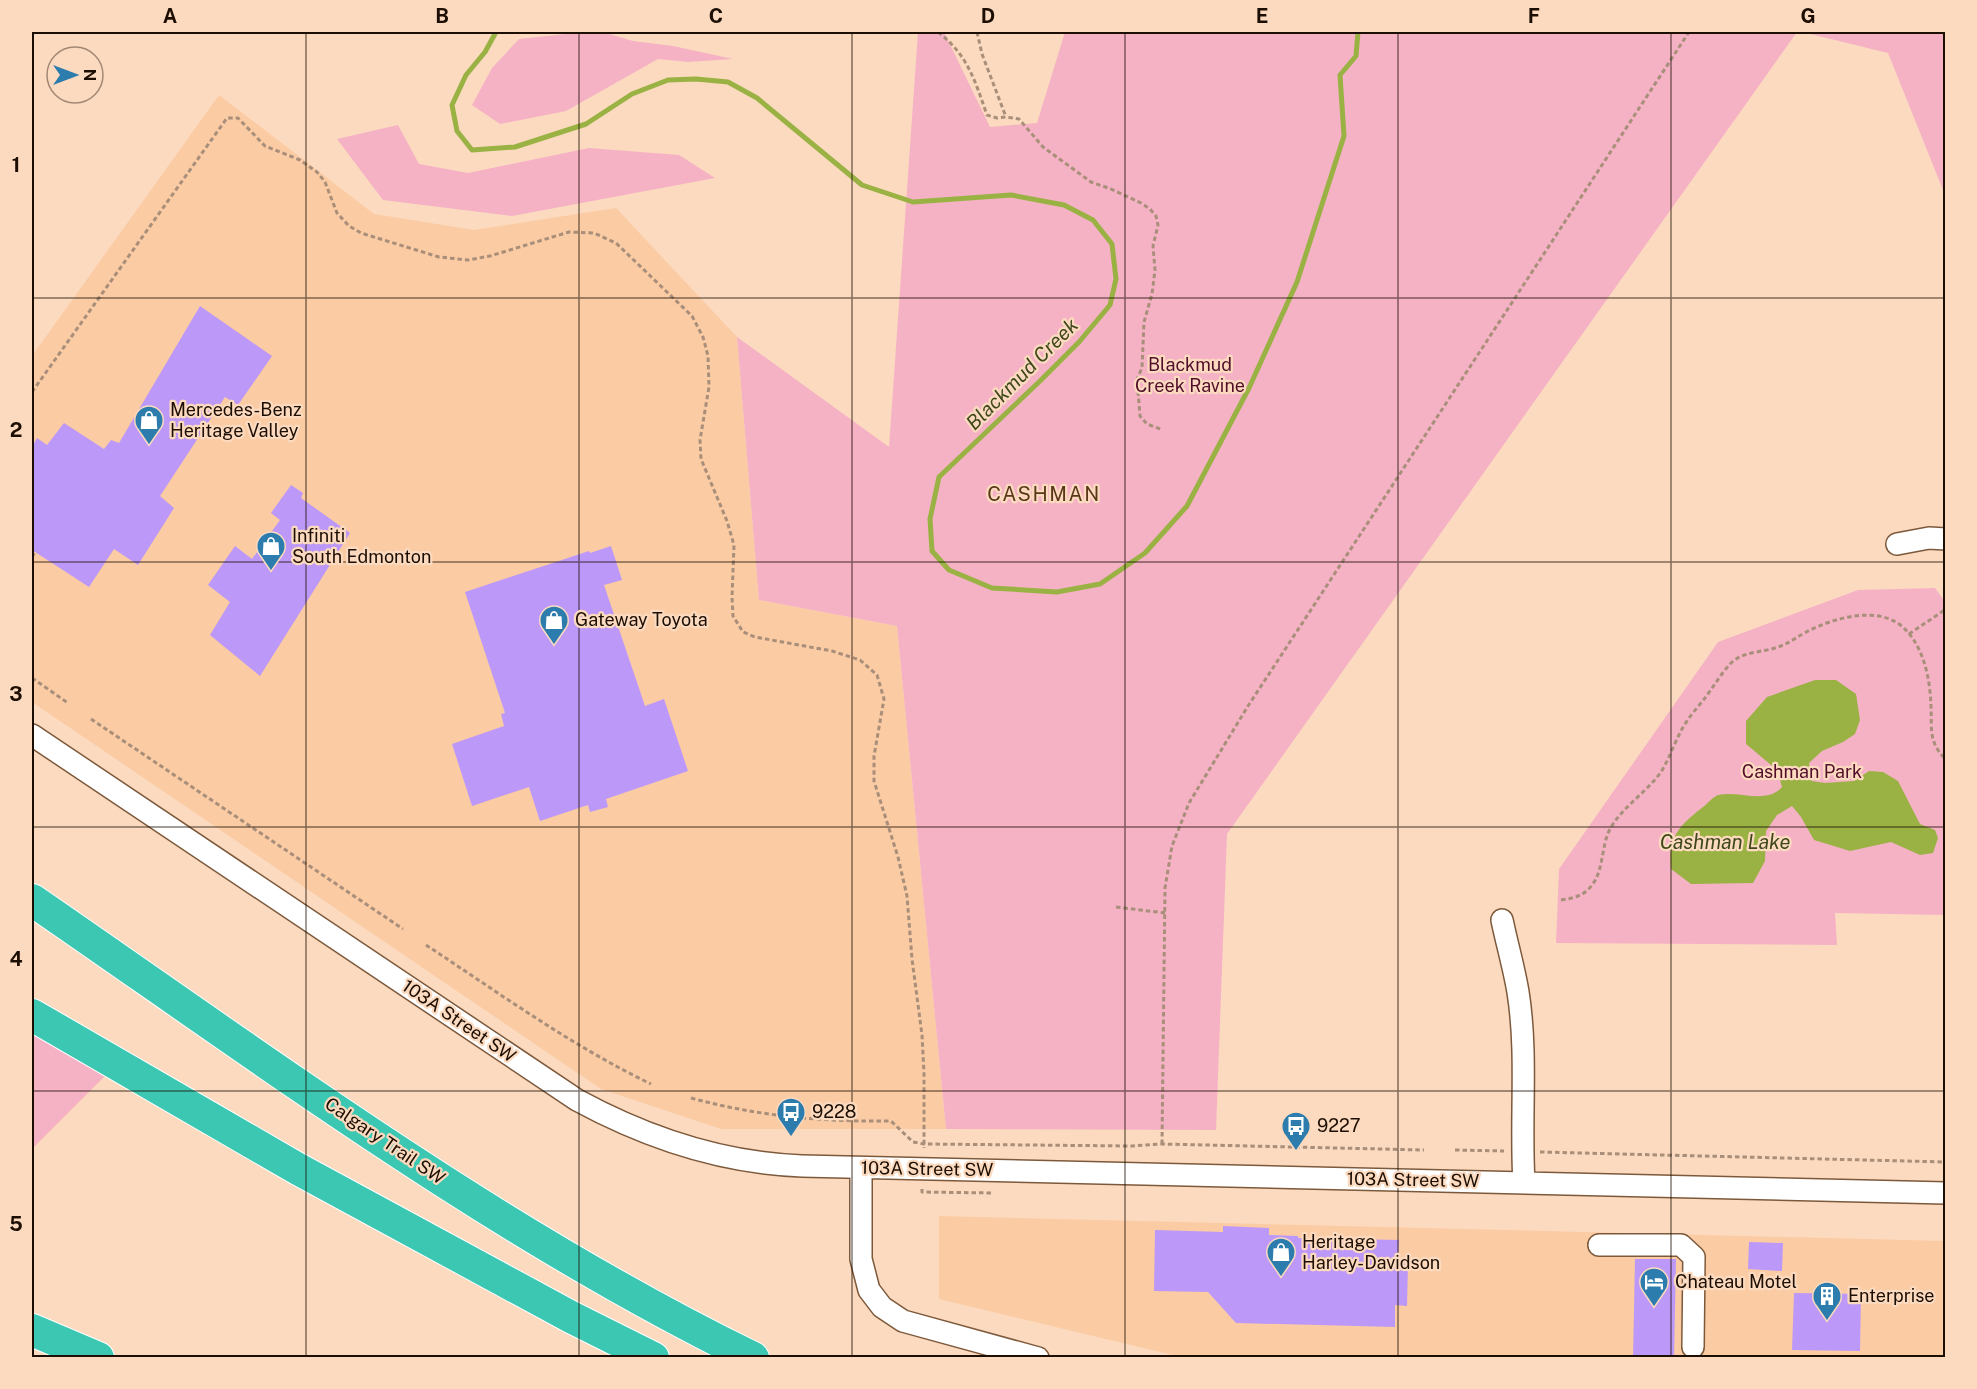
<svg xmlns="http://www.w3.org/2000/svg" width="1977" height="1389" viewBox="0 0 1977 1389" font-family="'Public Sans',sans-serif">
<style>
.built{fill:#fbcba4}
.green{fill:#f5b2c5}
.water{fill:#9ab243}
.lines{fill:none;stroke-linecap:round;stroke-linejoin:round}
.stream{stroke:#9ab243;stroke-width:5}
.building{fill:#bc98f8}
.minor-casing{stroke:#7d593b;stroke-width:24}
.highway-casing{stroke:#fff;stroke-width:34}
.path{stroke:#a98f7a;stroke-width:3;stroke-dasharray:4.5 3;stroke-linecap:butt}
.minor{stroke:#fff;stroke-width:21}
.highway{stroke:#3cc7b2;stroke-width:32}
.grid{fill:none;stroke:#1c0e03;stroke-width:1.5;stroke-opacity:0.55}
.labels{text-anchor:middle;stroke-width:4.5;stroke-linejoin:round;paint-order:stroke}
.park-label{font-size:18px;fill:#510d2a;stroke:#fcdabf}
.poi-label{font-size:18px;fill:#1c0e03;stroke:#fcdabf;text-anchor:start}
.street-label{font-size:18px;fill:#1c0e03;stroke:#fcdabf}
.water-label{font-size:20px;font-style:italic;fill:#3e481b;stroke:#fcdabf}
.neighbourhood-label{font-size:20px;letter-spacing:1.5px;fill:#593719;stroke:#fcdabf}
.neatline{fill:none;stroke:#1c0e03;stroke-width:2}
.grid-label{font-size:20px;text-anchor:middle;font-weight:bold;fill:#1c0e03}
</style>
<rect width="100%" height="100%" fill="#fcdabf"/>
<path class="built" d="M219 95 374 214 474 230 616 208 737 337 759 600 897 626 946 1129H721L601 1089 32 702V356Z
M939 1216 1945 1241V1357H1181L939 1299Z"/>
<path class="green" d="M584 32H603L633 41 673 46 733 59 688 62 658 59 566 111 500 124 472 105 492 68 519 39Z
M918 32H944L990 127 1037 123 1065 32H1797L1227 834 1216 1130 946 1129 897 626 759 600 737 337 889 447Z
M1802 32H1945V195L1888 53Z
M398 125 419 164 468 173 589 148 679 155 715 178 512 216 383 200 337 139Z
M1935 588 1946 603 1945 915 1835 913 1837 945 1556 943 1559 869 1718 642 1858 590Z
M32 996 117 1064 32 1149Z"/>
<path class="water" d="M1815 680H1836L1856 694 1860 720 1855 734 1843 742 1822 751 1809 763 1812 781 1825 783 1854 781 1869 771 1883 772 1898 781 1920 824 1935 830 1938 838 1933 853 1920 855 1891 842 1850 851 1814 840 1801 817 1792 806 1777 815 1766 831 1765 861 1753 883 1691 884 1671 869C1668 836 1679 826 1703 807 1708 803 1713 797 1718 795 1739 790 1766 805 1782 787L1777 770 1746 744V721L1767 697Z"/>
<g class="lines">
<path class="stream" d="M496 32 485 52 466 75 452 105 457 131 472 150 515 147 586 124 632 94 668 80 696 79 728 82 757 98 862 185 913 202 1011 195 1064 205 1093 220 1112 244 1116 279 1110 305 1079 342 1040 381 939 477 930 519 932 551 949 570 992 588 1057 592 1100 584 1145 553 1187 506 1249 388 1297 282 1344 136 1340 75 1356 56 1358 32"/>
</g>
<path class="building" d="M200 306 272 356 238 405 225 397 160 496 174 508 138 565 114 549 89 587 32 550V447L37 438 47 445 64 423 104 449 111 440 119 443Z
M291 485 303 493 301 498 350 533 260 676 210 635 230 602 208 585 235 546 252 559 280 520 271 513Z
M611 546 622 580 604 585 645 706 664 699 688 771 606 799 608 807 590 812 588 805 540 821 529 787 472 806 452 744 504 726 501 714 505 713 465 592 589 551 590 553Z
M1223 1226 1269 1228V1235L1298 1236V1238L1399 1240 1398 1262 1408 1263 1407 1306 1395 1305V1327L1236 1323 1208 1292 1154 1291 1155 1230 1223 1232Z
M1749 1242 1783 1243 1782 1271 1748 1269Z
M1635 1259H1676L1674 1358H1633Z
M1794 1293 1861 1294 1860 1351 1792 1350Z"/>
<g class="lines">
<g class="minor-casing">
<path id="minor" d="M1897 544 1929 538 1946 539
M32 735 577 1100C647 1138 721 1163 802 1166L1946 1193
M1502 920C1507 944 1514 968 1518 992 1528 1055 1520 1120 1524 1183
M861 1168V1259L869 1290 882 1307 903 1321 1038 1358
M1599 1245H1681L1694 1257 1693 1347"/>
</g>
<g class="highway-casing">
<path id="highway" d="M32 900C266 1061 497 1233 753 1358
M32 1015 298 1169 571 1317 653 1358
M32 1330 98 1358"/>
</g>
<path class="path" d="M938 32C968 55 975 81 987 115L997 118 1006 117 1019 119 1043 147 1091 182 1111 189 1141 203 1150 209 1156 216 1158 225 1153 246 1155 270 1152 294 1144 322 1142 368 1137 379 1140 416 1147 424 1163 430
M977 32 982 54 1006 117
M1732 33V32
M32 392 227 118H238L265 146 300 160 317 172 325 182 337 213 349 226 361 233 439 257 468 260 490 256 569 232 594 233 616 243 692 316 703 337 708 356 709 387 700 440 701 459 727 521 734 545 732 597 733 616 743 632 755 637 832 651 860 660 877 675 884 699 874 756V781L898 857 907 896 912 959 922 1035 924 1073V1148
M32 557 35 552
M1909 634 1946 609
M32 678 68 703
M91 719 403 929
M1561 900C1574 898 1584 896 1592 885 1604 870 1601 846 1610 829 1623 806 1646 793 1661 772 1669 759 1674 744 1681 731 1687 719 1697 708 1705 698 1714 686 1722 672 1732 662 1743 652 1762 652 1775 648 1783 646 1789 642 1796 638 1821 622 1870 604 1899 624 1923 642 1930 677 1931 706 1932 730 1928 741 1946 760
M1116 907 1165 913
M426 945C499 993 572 1046 651 1084
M691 1098C757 1116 823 1122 891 1121L913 1142 924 1144 1132 1146 1162 1144 1424 1150
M1162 1144 1165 888 1172 846 1189 803 1248 706 1689 32
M1455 1150 1504 1151
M1540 1152 1946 1162
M922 1189V1192L993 1193"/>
<use href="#minor" class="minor"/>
<use href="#highway" class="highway"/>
</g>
<path class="grid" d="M306 32V1358M579 32V1358M852 32V1358M1125 32V1358M1398 32V1358M1671 32V1358M32 298H1946M32 562H1946M32 827H1946M32 1091H1946"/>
<defs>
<g id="shop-pin" transform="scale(1.5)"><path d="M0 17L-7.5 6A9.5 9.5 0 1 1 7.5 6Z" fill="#2d7cae" stroke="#fcdabf"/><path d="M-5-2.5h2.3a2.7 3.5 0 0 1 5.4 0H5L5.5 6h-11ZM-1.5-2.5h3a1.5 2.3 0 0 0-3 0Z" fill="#fff"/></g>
<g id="bus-pin" transform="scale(1.5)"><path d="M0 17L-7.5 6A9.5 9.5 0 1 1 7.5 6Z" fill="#2d7cae" stroke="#fcdabf"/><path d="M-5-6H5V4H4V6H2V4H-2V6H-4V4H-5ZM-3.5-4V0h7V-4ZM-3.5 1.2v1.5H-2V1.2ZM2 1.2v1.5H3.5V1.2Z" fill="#fff"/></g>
<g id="hotel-pin" transform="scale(1.5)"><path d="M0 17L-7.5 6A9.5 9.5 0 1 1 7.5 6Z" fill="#2d7cae" stroke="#fcdabf"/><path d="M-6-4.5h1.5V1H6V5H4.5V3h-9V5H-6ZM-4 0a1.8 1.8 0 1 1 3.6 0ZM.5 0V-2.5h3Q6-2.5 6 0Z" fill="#fff"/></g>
<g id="building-pin" transform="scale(1.5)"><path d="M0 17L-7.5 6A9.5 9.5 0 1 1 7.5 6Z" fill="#2d7cae" stroke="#fcdabf"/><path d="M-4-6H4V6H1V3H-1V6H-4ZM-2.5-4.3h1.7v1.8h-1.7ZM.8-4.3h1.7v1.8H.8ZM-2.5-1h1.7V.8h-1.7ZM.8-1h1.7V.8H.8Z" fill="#fff"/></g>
</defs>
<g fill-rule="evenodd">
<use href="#shop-pin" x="149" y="420"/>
<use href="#shop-pin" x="271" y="546"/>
<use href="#shop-pin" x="554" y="620"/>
<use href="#bus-pin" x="791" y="1112"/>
<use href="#bus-pin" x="1296" y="1126"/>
<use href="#shop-pin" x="1281" y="1252"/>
<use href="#hotel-pin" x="1654" y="1282"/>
<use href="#building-pin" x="1827" y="1296"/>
</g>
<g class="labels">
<g class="park-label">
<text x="1190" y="371">Blackmud<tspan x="1190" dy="21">Creek Ravine</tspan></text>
<text x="1802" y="778">Cashman Park</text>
</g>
<g class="poi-label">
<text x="170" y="416">Mercedes-Benz<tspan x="170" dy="21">Heritage Valley</tspan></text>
<text x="292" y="542">Infiniti<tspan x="292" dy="21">South Edmonton</tspan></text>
<text x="575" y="626">Gateway Toyota</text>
<text x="812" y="1118">9228</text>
<text x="1317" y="1132">9227</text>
<text x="1302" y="1248">Heritage<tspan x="1302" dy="21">Harley-Davidson</tspan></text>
<text x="1675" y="1288">Chateau Motel</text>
<text x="1848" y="1302">Enterprise</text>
</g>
<g class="street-label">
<text transform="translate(459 1021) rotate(34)" y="6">103A Street SW</text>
<text transform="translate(385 1141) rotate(34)" y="6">Calgary Trail SW</text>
<text transform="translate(927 1169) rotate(1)" y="6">103A Street SW</text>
<text transform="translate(1413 1180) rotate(1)" y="6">103A Street SW</text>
</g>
<g class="water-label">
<text transform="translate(1022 374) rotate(-45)" y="7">Blackmud Creek</text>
<text x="1725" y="849">Cashman Lake</text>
</g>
<g class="neighbourhood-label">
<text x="1044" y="501">CASHMAN</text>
</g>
</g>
<rect width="1977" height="1389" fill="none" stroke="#fcdabf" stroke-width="66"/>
<g transform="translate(75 75) rotate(90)"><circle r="28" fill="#fcdabf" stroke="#a28874" stroke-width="1.5"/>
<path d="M0-4.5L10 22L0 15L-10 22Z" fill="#2d7cae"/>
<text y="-9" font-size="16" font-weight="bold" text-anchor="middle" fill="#1c0e03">N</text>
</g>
<rect x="33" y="33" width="1911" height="1323" class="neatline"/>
<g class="grid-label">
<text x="170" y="23">A</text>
<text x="442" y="23">B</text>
<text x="716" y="23">C</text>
<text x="988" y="23">D</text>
<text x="1262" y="23">E</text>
<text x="1534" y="23">F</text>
<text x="1808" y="23">G</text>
<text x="16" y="172">1</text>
<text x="16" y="437">2</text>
<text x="16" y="701">3</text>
<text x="16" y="966">4</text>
<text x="16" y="1231">5</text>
</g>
</svg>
